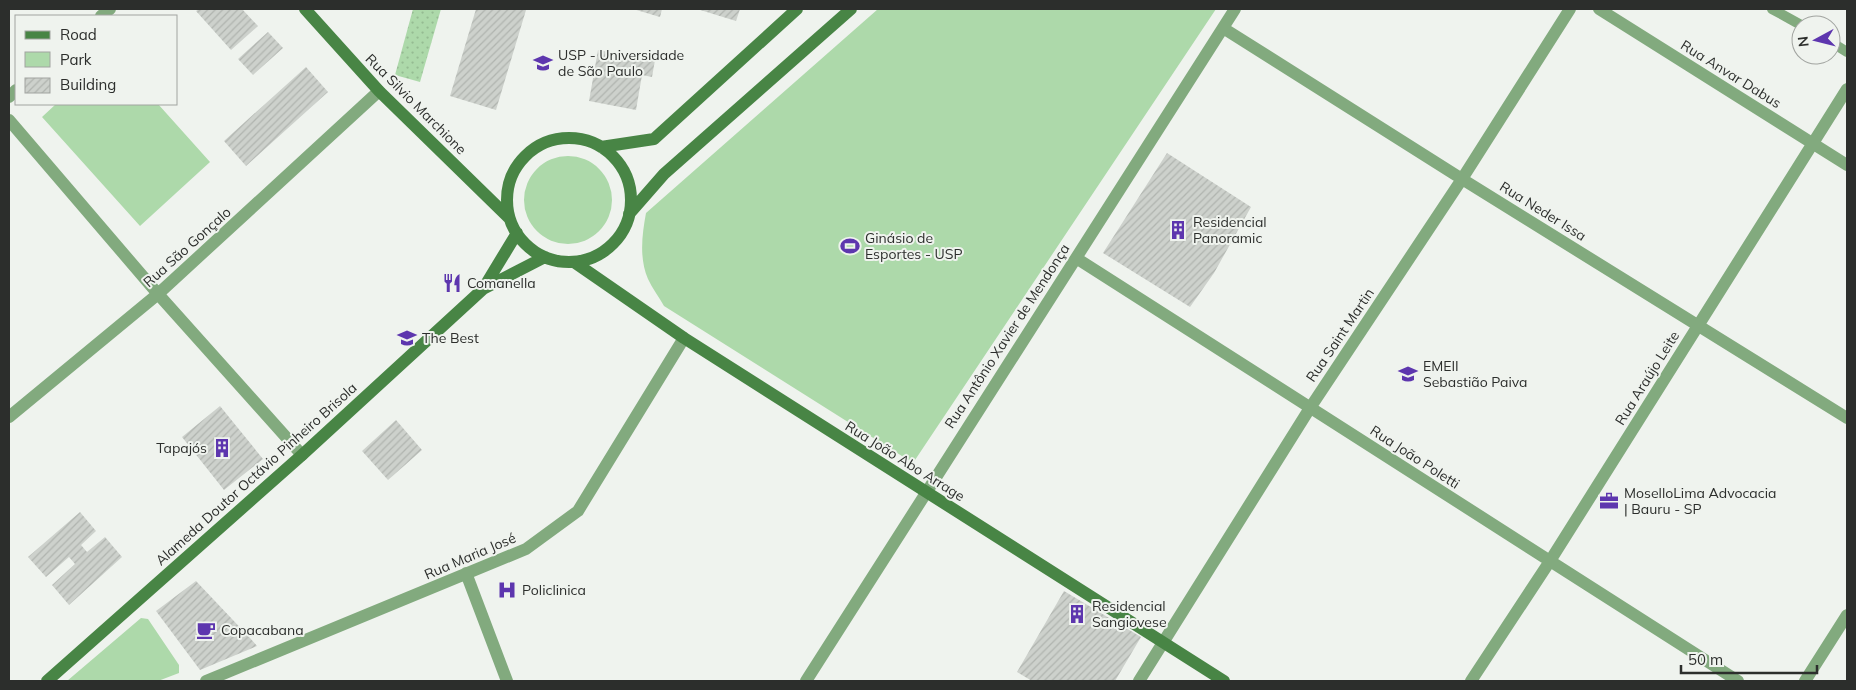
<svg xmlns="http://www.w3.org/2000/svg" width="1856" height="690" viewBox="0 0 1856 690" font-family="Mulish,sans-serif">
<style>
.grass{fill:url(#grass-dots)}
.park{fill:#add9aa}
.building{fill:url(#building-hatch)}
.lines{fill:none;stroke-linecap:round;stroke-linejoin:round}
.lane{stroke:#82aa7e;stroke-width:10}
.street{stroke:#82aa7e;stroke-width:12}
.secondary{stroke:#488545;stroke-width:12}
.labels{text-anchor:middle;stroke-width:4;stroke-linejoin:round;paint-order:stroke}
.poi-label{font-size:14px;fill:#2c2e2c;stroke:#eff3ee;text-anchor:start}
.street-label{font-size:14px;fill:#2c2e2c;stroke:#eff3ee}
</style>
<defs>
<pattern id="grass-dots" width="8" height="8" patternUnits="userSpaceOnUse" patternTransform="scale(1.25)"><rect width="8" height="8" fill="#add9aa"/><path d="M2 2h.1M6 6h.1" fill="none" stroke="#95bb92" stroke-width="1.8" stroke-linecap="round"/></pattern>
<pattern id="building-hatch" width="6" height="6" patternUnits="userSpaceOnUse" patternTransform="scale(1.25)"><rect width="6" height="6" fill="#cdd1cc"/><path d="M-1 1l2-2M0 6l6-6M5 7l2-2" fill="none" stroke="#b0b4af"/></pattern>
</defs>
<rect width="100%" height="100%" fill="#eff3ee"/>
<path class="grass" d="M413 9H441L420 82 395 75Z"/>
<path class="park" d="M878 9H1216L913 463 664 306C659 297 652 288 648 279 639 258 642 235 646 213Z
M56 104H158L210 162 140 226 42 117Z
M524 200a44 44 0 1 1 88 0a44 44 0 1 1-88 0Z
M141 618 148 619 179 665V673L158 681H67Z"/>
<path class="building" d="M199 9H242L258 26 231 50 196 11Z
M476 9 526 10 496 110 450 96Z
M633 9H662L660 17Z
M697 9H740L736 21Z
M268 32 283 48 253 75 238 59Z
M598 50 655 60 652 77 642 75 636 110 589 101Z
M306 67 328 92 246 166 224 141Z
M1167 153 1251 207 1214 273 1190 307 1103 253Z
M220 406 263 459 224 490 182 437Z
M396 420 422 450 388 480 362 451Z
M80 512 96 531 81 545 87 552 105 537 122 557 69 605 52 585 75 564 69 557 46 577 28 557Z
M196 581 250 638 257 646 200 670 156 611Z
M1064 591 1141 637 1115 681H1032L1017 672Z"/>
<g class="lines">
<path class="lane" d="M1772 9 1801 25
M1831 42 1847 52"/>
<path class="street" d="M1599 9 1847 165
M101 16 110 9
M1223 28 1462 179 1847 418
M9 97 16 90
M9 120 158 294 302 455
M1076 258 1738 681
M9 417 158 294 379 91
M466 573 507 681
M206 681 526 549 578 511 684 338
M806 681 1235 9
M1139 681 1310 408 1462 179 1570 9
M1471 681 1550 561 1847 89
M1805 681 1847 615"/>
<path class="secondary" d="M305 9 379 91 509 218
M507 200a62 62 0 1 1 124 0a62 62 0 1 1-124 0Z
M601 147 654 139 797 9
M629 214 664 174 851 9
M574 262 684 338 1224 681
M483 289 517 233
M47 681 302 455 483 289 545 257"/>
</g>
<defs>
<g id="university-bare" transform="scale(1.5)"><path d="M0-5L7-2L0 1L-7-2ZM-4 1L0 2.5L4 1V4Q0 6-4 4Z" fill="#5d36ae" stroke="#eff3ee" stroke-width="2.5" paint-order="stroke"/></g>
<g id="building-bare" transform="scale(1.5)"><path d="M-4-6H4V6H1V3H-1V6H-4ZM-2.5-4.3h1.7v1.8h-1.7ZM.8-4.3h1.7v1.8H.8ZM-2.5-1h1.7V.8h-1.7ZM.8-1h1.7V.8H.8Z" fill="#5d36ae" stroke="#eff3ee" stroke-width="2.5" paint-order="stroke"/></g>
<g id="stadium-bare" transform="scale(1.5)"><path d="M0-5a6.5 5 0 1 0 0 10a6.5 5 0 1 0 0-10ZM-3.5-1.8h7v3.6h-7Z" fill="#5d36ae" stroke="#eff3ee" stroke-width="2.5" paint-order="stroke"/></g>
<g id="restaurant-bare" transform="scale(1.5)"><path d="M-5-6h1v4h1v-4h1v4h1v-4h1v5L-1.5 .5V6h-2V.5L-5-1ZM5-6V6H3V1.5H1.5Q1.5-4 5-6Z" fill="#5d36ae" stroke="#eff3ee" stroke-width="2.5" paint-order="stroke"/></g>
<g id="school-bare" transform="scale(1.5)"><path d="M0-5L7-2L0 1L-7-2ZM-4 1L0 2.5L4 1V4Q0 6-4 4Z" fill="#5d36ae" stroke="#eff3ee" stroke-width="2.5" paint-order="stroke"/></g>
<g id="office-bare" transform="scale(1.5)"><path d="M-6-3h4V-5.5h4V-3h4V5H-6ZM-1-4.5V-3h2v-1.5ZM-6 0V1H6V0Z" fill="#5d36ae" stroke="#eff3ee" stroke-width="2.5" paint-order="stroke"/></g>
<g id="hospital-bare" transform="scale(1.5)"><path d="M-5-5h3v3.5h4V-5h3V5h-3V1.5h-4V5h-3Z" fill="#5d36ae" stroke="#eff3ee" stroke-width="2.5" paint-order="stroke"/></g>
<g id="cafe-bare" transform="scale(1.5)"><path d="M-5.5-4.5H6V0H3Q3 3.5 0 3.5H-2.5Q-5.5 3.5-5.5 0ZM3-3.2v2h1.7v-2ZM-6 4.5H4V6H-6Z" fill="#5d36ae" stroke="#eff3ee" stroke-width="2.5" paint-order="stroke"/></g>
</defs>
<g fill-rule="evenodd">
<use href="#university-bare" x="543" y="63"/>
<use href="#building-bare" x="1178" y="230"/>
<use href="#stadium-bare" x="850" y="246"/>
<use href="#restaurant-bare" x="452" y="283"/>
<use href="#school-bare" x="407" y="338"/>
<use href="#school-bare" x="1408" y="374"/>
<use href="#building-bare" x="222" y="448"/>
<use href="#office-bare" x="1609" y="501"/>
<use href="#hospital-bare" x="507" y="590"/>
<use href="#building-bare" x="1077" y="614"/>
<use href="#cafe-bare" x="206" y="630"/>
</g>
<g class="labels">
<g class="poi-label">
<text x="558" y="60">USP - Universidade<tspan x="558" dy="16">de São Paulo</tspan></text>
<text x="1193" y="227">Residencial<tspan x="1193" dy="16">Panoramic</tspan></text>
<text x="865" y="243">Ginásio de<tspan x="865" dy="16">Esportes - USP</tspan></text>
<text x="467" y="288">Comanella</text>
<text x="422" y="343">The Best</text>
<text x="1423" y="371">EMEII<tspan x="1423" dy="16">Sebastião Paiva</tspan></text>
<text x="207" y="453" text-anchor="end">Tapajós</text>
<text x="1624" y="498">MoselloLima Advocacia<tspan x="1624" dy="16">| Bauru - SP</tspan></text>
<text x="522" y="595">Policlinica</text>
<text x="1092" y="611">Residencial<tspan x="1092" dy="16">Sangiovese</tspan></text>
<text x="221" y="635">Copacabana</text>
</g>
<g class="street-label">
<text transform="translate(1731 74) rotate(32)" y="5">Rua Anvar Dabus</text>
<text transform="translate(416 104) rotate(45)" y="5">Rua Silvio Marchione</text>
<text transform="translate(1543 211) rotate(32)" y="5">Rua Neder Issa</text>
<text transform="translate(187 247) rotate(-42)" y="5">Rua São Gonçalo</text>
<text transform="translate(1340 335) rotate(-56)" y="5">Rua Saint Martin</text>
<text transform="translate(1007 336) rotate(-57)" y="5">Rua Antônio Xavier de Mendonça</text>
<text transform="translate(1647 378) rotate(-58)" y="5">Rua Araújo Leite</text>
<text transform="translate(1415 457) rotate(33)" y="5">Rua João Poletti</text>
<text transform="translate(905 461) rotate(32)" y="5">Rua João Abo Arrage</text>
<text transform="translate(256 474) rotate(-42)" y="5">Alameda Doutor Octávio Pinheiro Brisola</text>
<text transform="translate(470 556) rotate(-23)" y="5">Rua Maria José</text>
</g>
</g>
<rect width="1856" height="690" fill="none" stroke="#2c2e2c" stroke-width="20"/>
<rect x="15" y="15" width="162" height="90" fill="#eff3ee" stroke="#a1a4a0"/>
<rect x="25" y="31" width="25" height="8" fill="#488545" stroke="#a1a4a0"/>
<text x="60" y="40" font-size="15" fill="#2c2e2c">Road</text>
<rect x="25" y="52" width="25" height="15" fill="#add9aa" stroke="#a1a4a0"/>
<text x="60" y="65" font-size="15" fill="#2c2e2c">Park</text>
<rect x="25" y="78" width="25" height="15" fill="url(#building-hatch)" stroke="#a1a4a0"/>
<text x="60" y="90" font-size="15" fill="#2c2e2c">Building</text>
<g transform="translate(1816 40) rotate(263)"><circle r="24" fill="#eff3ee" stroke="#a1a4a0"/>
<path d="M0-4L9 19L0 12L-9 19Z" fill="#5d36ae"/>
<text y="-8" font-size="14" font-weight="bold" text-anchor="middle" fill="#2c2e2c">N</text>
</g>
<path d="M1681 665v8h136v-8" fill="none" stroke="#2c2e2c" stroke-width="2.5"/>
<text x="1688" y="665" font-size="15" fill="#2c2e2c" stroke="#eff3ee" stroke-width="4" paint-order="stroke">50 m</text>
</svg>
